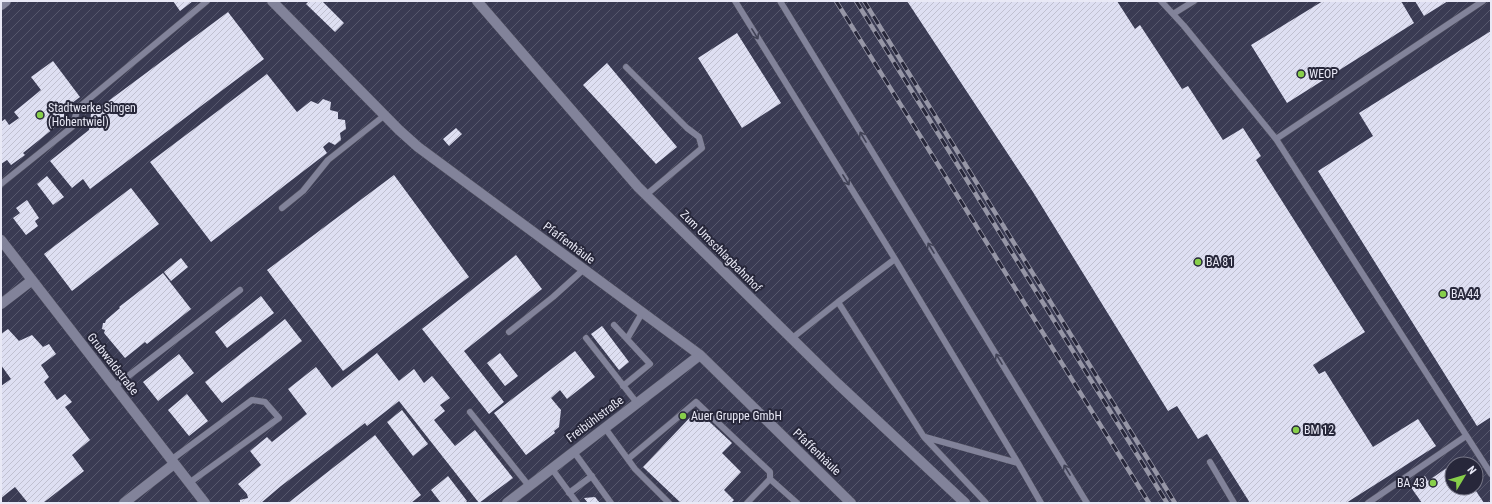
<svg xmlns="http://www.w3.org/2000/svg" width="1492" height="504" viewBox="0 0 1492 504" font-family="'Roboto Condensed',sans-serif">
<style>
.industrial{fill:url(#industrial-furrows);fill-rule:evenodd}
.building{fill:url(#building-hatch)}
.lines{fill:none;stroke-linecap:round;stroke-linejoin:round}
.service-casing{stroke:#4f4f5f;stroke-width:7}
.minor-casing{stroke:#4f4f5f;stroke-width:11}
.service{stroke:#82839a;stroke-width:6}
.minor{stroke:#82839a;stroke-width:10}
.rail-casing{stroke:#9696a6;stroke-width:4.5}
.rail{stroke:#27273a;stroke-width:3;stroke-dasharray:9;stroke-linecap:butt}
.oneway{stroke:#424357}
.poi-dot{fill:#87cf4a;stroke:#27273a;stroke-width:1.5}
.labels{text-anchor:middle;stroke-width:4;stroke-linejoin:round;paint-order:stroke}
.poi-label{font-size:12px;fill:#e9e9f6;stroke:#27273a;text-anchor:start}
.street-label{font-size:12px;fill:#e9e9f6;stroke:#27273a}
</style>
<defs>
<pattern id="industrial-furrows" width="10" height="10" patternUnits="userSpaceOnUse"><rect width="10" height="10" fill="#3a3b53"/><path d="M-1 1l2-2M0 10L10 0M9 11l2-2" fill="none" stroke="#56576c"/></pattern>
<pattern id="building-hatch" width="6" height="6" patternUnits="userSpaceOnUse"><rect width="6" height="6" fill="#dedff2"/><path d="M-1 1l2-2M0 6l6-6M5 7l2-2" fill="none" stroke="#c0c0d0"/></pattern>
</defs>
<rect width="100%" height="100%" fill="#303144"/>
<path class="industrial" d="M1 1H1491V503H1ZM1452 464H1476V488H1452Z"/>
<path class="building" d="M173 1H193L180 11Z
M309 1H322L344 23 335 32 306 4Z
M907 1H1117L1135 29 1140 25 1182 89 1188 86 1223 140 1243 128 1261 156 1256 160 1365 332 1313 365 1319 374 1325 371 1373 447 1418 419 1436 446 1346 503H1250L1207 434 1198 439 1177 406 1168 411 1033 192Z
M1323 1H1401L1414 23 1287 103 1251 45Z
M1415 1H1448L1424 16Z
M228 12 264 59 90 189 83 179 72 188 50 161 89 130 91 114Z
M1491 31V417L1477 426 1318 171 1373 136 1359 113Z
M737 33 781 103 742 128 698 58Z
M53 61 80 97 64 109V120L23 153 25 155 11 165 7 160 1 164V122L5 119 9 125 19 118 14 112 41 90 31 77Z
M607 63 677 147 656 164 583 85Z
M267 74 297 112 311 101 318 104 323 99 331 102 330 110 338 112V119L345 120 346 129 340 133 341 140 335 145 329 142 323 147 327 153 211 242 150 162Z
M456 128 462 134 449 146 443 139Z
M394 175 469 277 343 371 267 270Z
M47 176 64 197 53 205 37 184Z
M131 188 159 224 72 291 44 254Z
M27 200 39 218 35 221 38 226 26 235 13 218 20 213 16 208Z
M516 255 542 289 464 351 504 402 489 414 422 329Z
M181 258 188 267 171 281 164 272Z
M163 273 191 309 147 344 145 342 125 358 104 333 105 330 102 329 103 323H105L106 320 120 308 119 307Z
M261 296 274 313 227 348 215 332Z
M285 319 302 341 222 403 205 382Z
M602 326 629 362 619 370 591 334Z
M8 329 19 341 32 335 43 347 49 344 56 354 41 365 49 377 44 382 57 400 65 394 72 402 65 407 90 440 72 455 84 471 43 503H28L15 487 1 498V386L11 379 1 365V334Z
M575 351 595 377 567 399 560 390 551 398 561 410 559 427 554 431 555 433 526 455 494 413Z
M377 353 399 381 414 369 424 383 432 376 450 398 440 405 445 411 434 420 455 446 475 430 513 478 479 503 399 401 367 426 365 423 281 486 261 503H240V500L248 498 247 494 238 484 261 465 250 451 267 437 272 442 307 414 288 389 316 367 332 388Z
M500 353 518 376 505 386 487 363Z
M179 354 194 373 158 401 143 382Z
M187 394 208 421 189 436 168 410Z
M402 410 428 444 413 456 387 422Z
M697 410 732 443 722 453 741 472 724 490 734 500 731 503H681L643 467Z
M375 435 421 495 411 503H288Z
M1455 462 1457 464H1452V488H1474L1484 503H1422L1410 486 1425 476 1428 481Z
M448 476 467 501 465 503H441L431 490Z
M595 497 600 503H588L584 498Z"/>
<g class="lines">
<g class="service-casing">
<path id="service" d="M735 1 895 259 1018 463
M780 1 1087 503
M1161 1 1184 26 1276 139 1491 474
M1173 14 1194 1
M626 67 687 128 699 137 702 148 646 195
M1276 139 1483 1
M1 184 72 127 78 108 207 1
M282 208 303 191 328 160 385 115
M838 302 895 259
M614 325 650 364 623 386
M509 332 553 297 583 270
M586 338 637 403
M627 339 642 313
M791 339 838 302 924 437 986 503
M114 387 240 290
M470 412 529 486
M605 428 635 469 669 503
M925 437 1018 463 1041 503
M574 452 611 503
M628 459 696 402 770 472V479L747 503
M171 460 252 400 265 402 279 418 189 483
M1210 462 1234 503
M552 469 577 503
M770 479 797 503
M569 493 592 476
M1368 503 1466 436"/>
</g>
<g class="minor-casing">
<path id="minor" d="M272 1 399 130 418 147 700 355 851 503
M477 1 638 187 837 383 965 503
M1 5 6 1
M1 240 205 503
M1 304 31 281
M124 503 174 464
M507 503 700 355"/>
</g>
<use href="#service" class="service"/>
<use href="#minor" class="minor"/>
<g class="rail-casing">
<path id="rail" d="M836 1 1149 503
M856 1 1167 503
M864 1 1175 503"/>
</g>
<use href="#rail" class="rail"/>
</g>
<defs><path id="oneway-shaft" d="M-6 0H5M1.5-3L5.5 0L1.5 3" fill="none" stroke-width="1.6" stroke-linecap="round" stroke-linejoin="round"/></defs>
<g class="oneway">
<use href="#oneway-shaft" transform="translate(755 34) rotate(58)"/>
<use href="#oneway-shaft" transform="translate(863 137) rotate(-121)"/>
<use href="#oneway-shaft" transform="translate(846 180) rotate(58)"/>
<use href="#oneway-shaft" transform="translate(931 248) rotate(-121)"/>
<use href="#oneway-shaft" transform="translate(999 359) rotate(-121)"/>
<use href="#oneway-shaft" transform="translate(1067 470) rotate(-121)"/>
</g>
<g class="poi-dot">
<circle cx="1301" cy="74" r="4"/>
<circle cx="40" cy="115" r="4"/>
<circle cx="1198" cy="262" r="4"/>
<circle cx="1443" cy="294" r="4"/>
<circle cx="683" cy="416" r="4"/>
<circle cx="1296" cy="430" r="4"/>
<circle cx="1433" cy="483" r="4"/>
</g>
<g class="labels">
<g class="poi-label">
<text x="1309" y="78">WEOP</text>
<text x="48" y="112">Stadtwerke Singen<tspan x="48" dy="14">(Hohentwiel)</tspan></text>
<text x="1206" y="266">BA 81</text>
<text x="1451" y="298">BA 44</text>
<text x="691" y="420">Auer Gruppe GmbH</text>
<text x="1304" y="434">BM 12</text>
<text x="1425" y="487" text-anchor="end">BA 43</text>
</g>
<g class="street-label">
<text transform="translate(569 243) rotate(37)" y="4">Pfaffenhäule</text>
<text transform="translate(721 251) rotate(45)" y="4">Zum Umschlagbahnhof</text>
<text transform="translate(113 364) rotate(52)" y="4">Grubwaldstraße</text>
<text transform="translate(595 419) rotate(-37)" y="4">Freibühlstraße</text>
<text transform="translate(817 452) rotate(44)" y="4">Pfaffenhäule</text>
</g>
</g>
<rect width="1492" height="504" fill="none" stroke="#e9e9f6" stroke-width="4"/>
<g transform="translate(1464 476) rotate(52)"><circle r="19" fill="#27273a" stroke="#757585"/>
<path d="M0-3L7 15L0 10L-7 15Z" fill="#87cf4a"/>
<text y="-6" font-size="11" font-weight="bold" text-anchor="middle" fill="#e9e9f6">N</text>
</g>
</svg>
